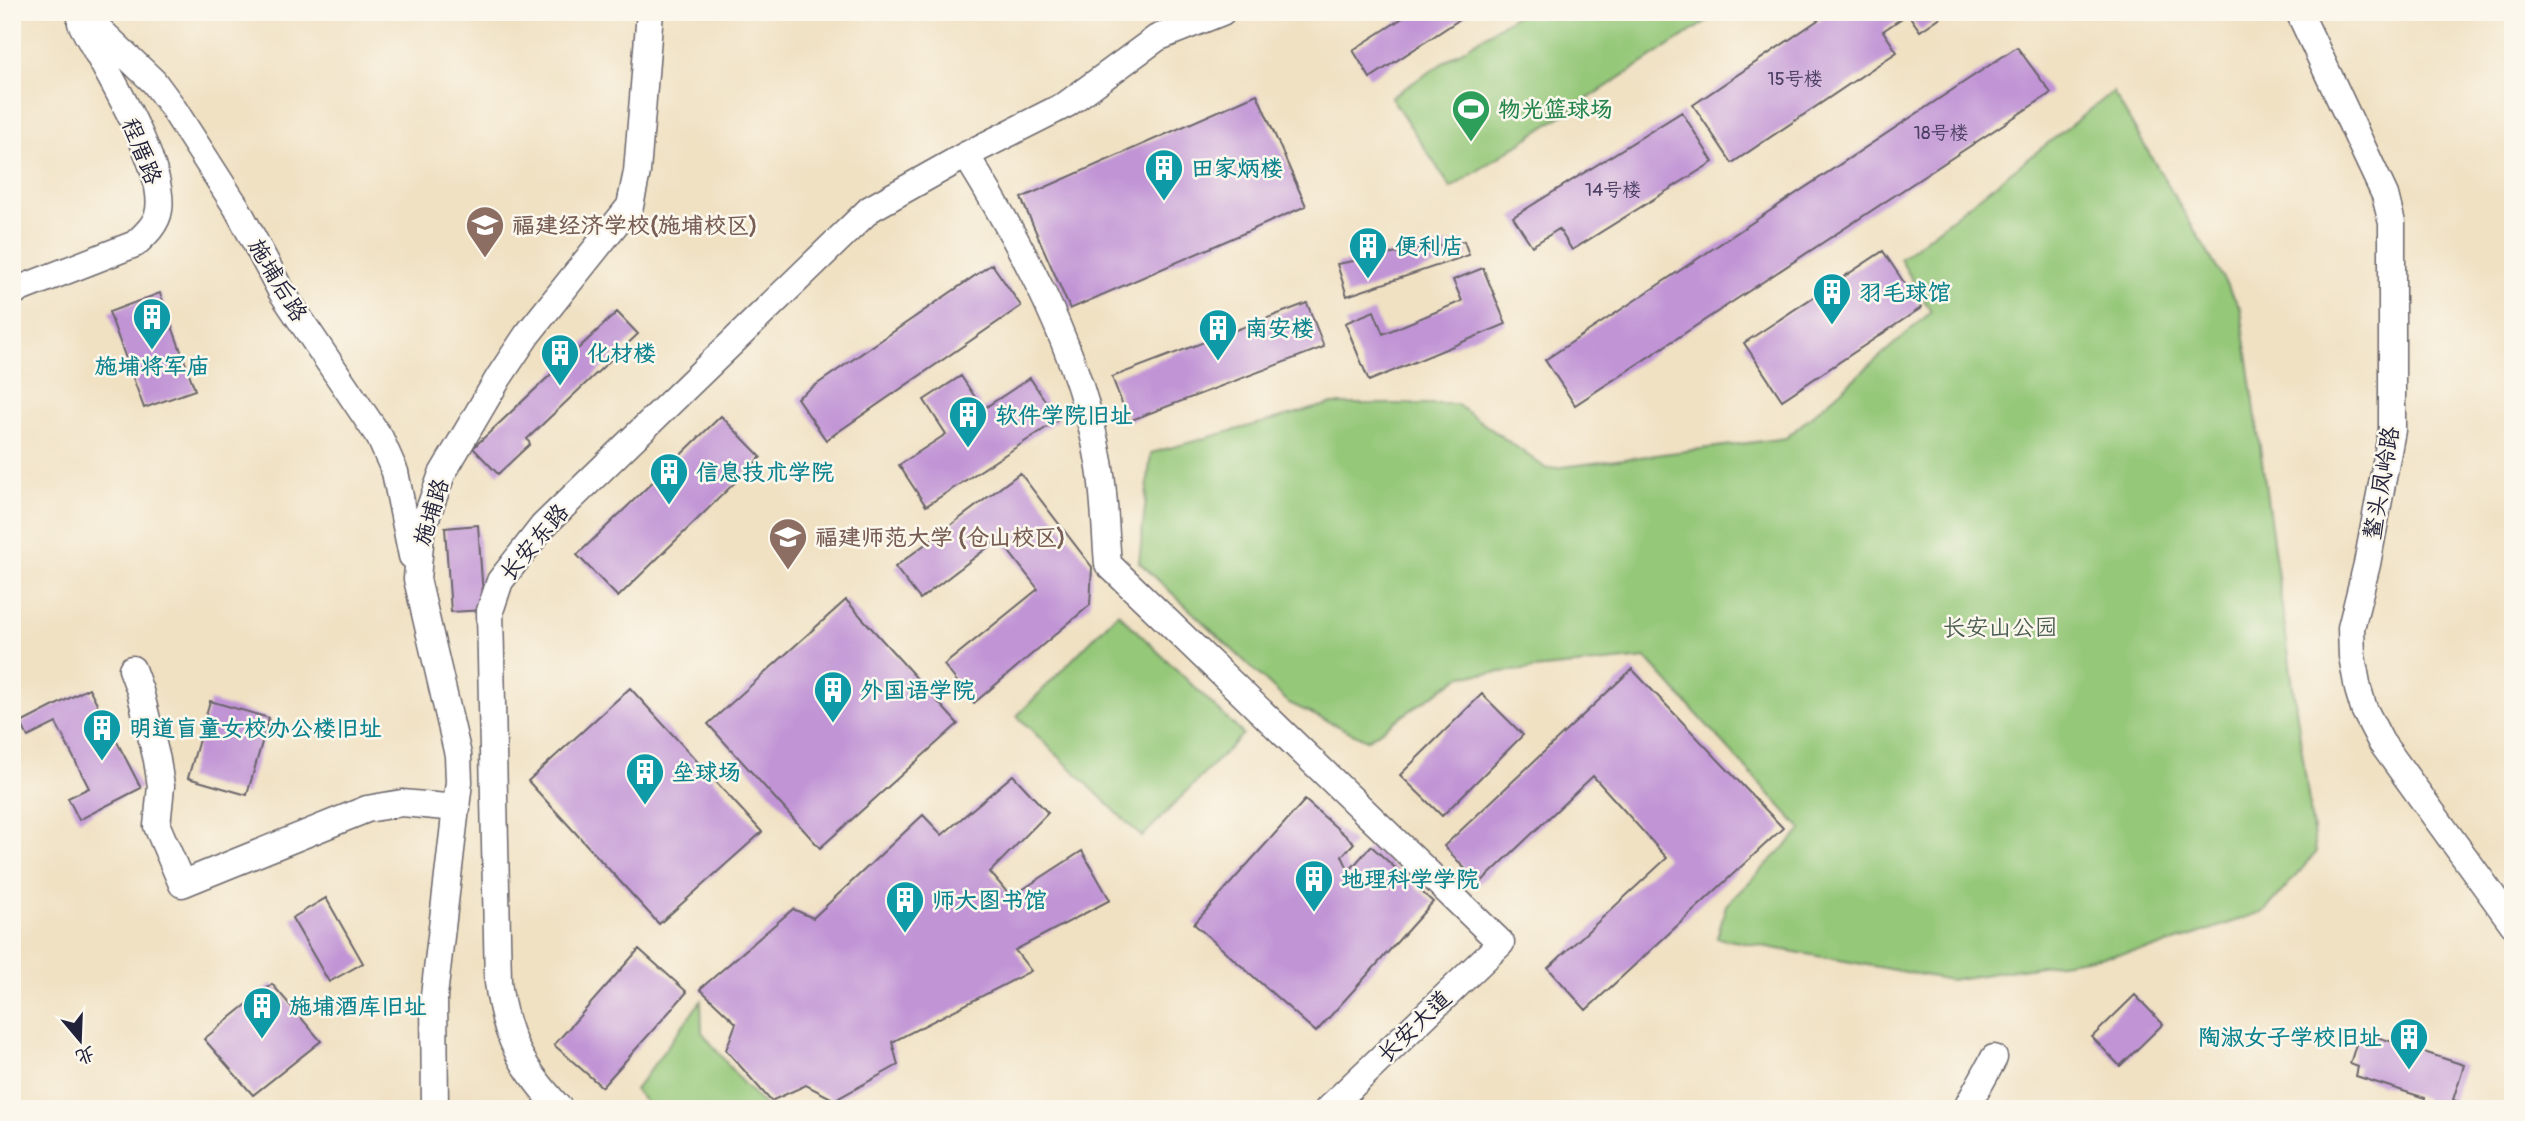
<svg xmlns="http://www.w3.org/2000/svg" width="2525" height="1121" viewBox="0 0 2525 1121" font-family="Pangolin,'LXGW WenKai TC',sans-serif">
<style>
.green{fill:#95c879;stroke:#5c755a;stroke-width:2}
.building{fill:#c194d5}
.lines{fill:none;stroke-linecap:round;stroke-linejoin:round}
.minor-casing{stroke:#6a656b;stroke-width:29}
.minor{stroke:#fff;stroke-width:26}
.labels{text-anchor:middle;stroke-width:5;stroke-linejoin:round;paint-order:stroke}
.number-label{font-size:19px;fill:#4a3e62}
.leisure-label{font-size:23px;font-weight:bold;fill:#27864d;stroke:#fbf7ec;text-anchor:start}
.street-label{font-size:23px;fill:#22223b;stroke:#fbf7ec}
.culture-label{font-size:23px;font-weight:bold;fill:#0d838f;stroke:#fbf7ec;text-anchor:start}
.education-label{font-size:23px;font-weight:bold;fill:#785e54;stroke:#fbf7ec;text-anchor:start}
.park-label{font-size:23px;fill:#4a5c51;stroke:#fbf7ec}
</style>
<rect width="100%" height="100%" fill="#fbf7ec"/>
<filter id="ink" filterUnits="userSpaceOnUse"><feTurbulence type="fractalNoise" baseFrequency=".0143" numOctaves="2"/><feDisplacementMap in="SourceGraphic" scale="14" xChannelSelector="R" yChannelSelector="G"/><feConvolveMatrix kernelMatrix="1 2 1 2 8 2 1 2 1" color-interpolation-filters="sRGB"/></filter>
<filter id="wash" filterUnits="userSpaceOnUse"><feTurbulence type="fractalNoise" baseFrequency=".00686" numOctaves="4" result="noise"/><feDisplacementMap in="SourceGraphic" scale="28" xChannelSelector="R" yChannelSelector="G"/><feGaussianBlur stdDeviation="1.57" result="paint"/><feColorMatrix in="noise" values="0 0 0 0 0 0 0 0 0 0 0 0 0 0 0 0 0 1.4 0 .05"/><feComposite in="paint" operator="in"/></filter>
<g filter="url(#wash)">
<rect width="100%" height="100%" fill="#f0e1c3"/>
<path class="green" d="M1521 12H1721L1451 188 1391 97Z
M2113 92 2241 309 2316 853 2265 911 2157 948 1950 980 1717 938 1726 905 1802 830 1646 658 1461 676 1367 740 1289 703 1139 562 1151 453 1330 404H1456L1547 469 1786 438 1931 312 1900 259Z
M1118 613 1243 734 1142 837 1017 716Z
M701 1001 702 1032 741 1081 768 1109H651L635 1090Z"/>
<g id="blocks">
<path class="building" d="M1412 12H1471L1370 78 1353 50Z
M1830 12H1948L1920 31 1908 14 1883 31 1897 52 1732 163 1693 105Z
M2017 47 2051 93 1575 405 1545 360Z
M1257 94 1306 206 1070 309 1021 198Z
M1682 112 1713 162 1572 250 1559 229 1532 246 1513 217Z
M1464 241 1469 255 1347 296 1337 264Z
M1883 251 1921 308 1782 400 1744 343Z
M992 264 1021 306 826 440 797 398Z
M1483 268 1506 324 1369 381 1345 323 1374 311 1383 334 1462 301 1453 280Z
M160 293 195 390 144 408 109 312Z
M1307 303 1324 347 1129 421 1112 377Z
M617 312 638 334 527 439 530 444 498 474 473 448Z
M961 376 983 409 1030 378 1058 420 926 506 899 465 946 434 924 400Z
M721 416 761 457 618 597 577 555Z
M1020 473 1092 567 1090 605 974 703 944 665 1038 589 999 539 920 599 895 567Z
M478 525 484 610 451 612 445 528Z
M846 600 958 724 820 848 708 724Z
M1632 669 1783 828 1586 1010 1548 968 1667 858 1593 776 1479 884 1444 846Z
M89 688 141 788 79 820 68 798 89 788 56 723 28 737 21 723Z
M630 688 762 832 659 924 528 781Z
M1482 694 1523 735 1442 816 1400 775Z
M210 701 269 718 247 795 188 778Z
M1013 775 1048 813 990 872 1011 897 1082 851 1110 900 1015 950 1031 971 892 1042 898 1065 835 1100 806 1085 771 1101 726 1050 736 1023 700 989 793 909 813 918 923 815 942 835Z
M1305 800 1354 843 1342 856 1349 871 1371 846 1433 902 1316 1032 1194 924Z
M326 898 363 963 329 982 292 918Z
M639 949 687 992 602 1087 554 1045Z
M272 984 321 1041 253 1095 204 1039Z
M2135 995 2163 1024 2120 1066 2092 1037Z
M2371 1035 2464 1065 2453 1100 2478 1109H2422L2425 1098 2356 1076 2358 1067 2350 1064 2357 1041 2368 1044Z"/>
</g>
</g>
<g filter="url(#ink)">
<use href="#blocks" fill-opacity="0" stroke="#6a656b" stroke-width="2"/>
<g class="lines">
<g class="minor-casing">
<path id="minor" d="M81 12 154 82 171 105 237 208 281 291 380 438 395 472 412 556
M2299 12 2385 195 2392 223V430L2367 564 2351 628 2352 656 2358 689 2364 709 2381 742 2513 924
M966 155C1024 249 1080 352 1099 462 1105 495 1105 530 1108 564L1501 943 1328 1109
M12 292 135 244C145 235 157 224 159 210 166 165 103 66 81 23
M132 669 140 691 157 760 161 786 157 826 182 884 367 809 402 803 457 808
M435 1109 434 996 459 782 458 755 417 579 421 532 442 474 499 377 527 335 630 206 637 172 650 12
M560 1109C522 1068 505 1038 498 982L490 611 500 581 543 526 870 209 966 155 1067 104 1157 38 1222 12
M1966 1109 1994 1058"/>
</g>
<use href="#minor" class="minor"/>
</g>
</g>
<defs>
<g id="stadium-pin" transform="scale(2.0125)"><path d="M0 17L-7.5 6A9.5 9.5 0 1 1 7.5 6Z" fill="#2e9e5b" stroke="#fbf7ec"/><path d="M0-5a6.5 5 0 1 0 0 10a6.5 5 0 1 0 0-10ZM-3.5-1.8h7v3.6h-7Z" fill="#fff"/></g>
<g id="building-pin" transform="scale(2.0125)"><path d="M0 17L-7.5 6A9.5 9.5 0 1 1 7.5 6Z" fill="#0f9aa8" stroke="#fbf7ec"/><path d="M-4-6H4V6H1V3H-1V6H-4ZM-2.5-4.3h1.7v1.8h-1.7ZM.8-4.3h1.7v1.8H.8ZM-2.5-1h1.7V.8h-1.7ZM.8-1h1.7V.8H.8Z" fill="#fff"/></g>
<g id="school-pin" transform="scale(2.0125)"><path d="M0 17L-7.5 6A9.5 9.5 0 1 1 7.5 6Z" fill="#8d6e63" stroke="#fbf7ec"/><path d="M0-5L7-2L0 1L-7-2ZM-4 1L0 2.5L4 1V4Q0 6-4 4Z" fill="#fff"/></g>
<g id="university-pin" transform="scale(2.0125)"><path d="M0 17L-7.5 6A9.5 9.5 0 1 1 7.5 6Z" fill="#8d6e63" stroke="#fbf7ec"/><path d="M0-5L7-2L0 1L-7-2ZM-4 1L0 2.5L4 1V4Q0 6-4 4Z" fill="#fff"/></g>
</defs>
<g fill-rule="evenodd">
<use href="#stadium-pin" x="1471" y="109"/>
<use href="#building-pin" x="1164" y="168"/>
<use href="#school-pin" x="485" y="225"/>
<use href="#building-pin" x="1368" y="246"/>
<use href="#building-pin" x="1832" y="292"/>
<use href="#building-pin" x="152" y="317"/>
<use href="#building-pin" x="1218" y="328"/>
<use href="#building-pin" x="560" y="353"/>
<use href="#building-pin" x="968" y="415"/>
<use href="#building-pin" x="669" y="472"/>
<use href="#university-pin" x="788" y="537"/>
<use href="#building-pin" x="833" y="690"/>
<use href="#building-pin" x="102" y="728"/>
<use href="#building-pin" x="645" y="772"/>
<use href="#building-pin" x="1314" y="879"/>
<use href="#building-pin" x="905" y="900"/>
<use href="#building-pin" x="262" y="1006"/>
<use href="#building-pin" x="2409" y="1037"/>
</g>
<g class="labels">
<g class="number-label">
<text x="1795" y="85">15号楼</text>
<text x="1941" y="139">18号楼</text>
<text x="1613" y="196">14号楼</text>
</g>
<g class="leisure-label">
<text x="1498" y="117">物光篮球场</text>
</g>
<g class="street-label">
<text transform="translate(142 151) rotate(68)" y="8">程厝路</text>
<text transform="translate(278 280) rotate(59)" y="8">施埔后路</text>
<text transform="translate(2381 483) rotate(-80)" y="8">鳌头凤岭路</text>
<text transform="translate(431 512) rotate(-73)" y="8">施埔路</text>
<text transform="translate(534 542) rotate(-50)" y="8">长安东路</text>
<text transform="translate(1414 1026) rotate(-44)" y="8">长安大道</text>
</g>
<g class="culture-label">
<text x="1191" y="176">田家炳楼</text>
<text x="1395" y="254">便利店</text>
<text x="1859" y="300">羽毛球馆</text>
<text x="1245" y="336">南安楼</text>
<text x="587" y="361">化材楼</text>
<text x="152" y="374" text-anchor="middle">施埔将军庙</text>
<text x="995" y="423">软件学院旧址</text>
<text x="696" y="480">信息技术学院</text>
<text x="860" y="698">外国语学院</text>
<text x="129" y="736">明道盲童女校办公楼旧址</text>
<text x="672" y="780">垒球场</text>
<text x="1341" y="887">地理科学学院</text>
<text x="932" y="908">师大图书馆</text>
<text x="289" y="1014">施埔酒库旧址</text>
<text x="2382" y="1045" text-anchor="end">陶淑女子学校旧址</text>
</g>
<g class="education-label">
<text x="512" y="233">福建经济学校(施埔校区)</text>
<text x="815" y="545">福建师范大学 (仓山校区)</text>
</g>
<g class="park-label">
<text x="2000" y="635">长安山公园</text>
</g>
</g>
<rect width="2525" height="1121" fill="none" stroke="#fbf7ec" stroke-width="42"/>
<g transform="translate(80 1040) rotate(161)" stroke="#fbf7ec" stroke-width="5" paint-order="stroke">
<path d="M0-5L12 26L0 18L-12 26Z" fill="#22223b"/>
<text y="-10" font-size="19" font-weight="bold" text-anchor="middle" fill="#22223b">北</text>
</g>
</svg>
